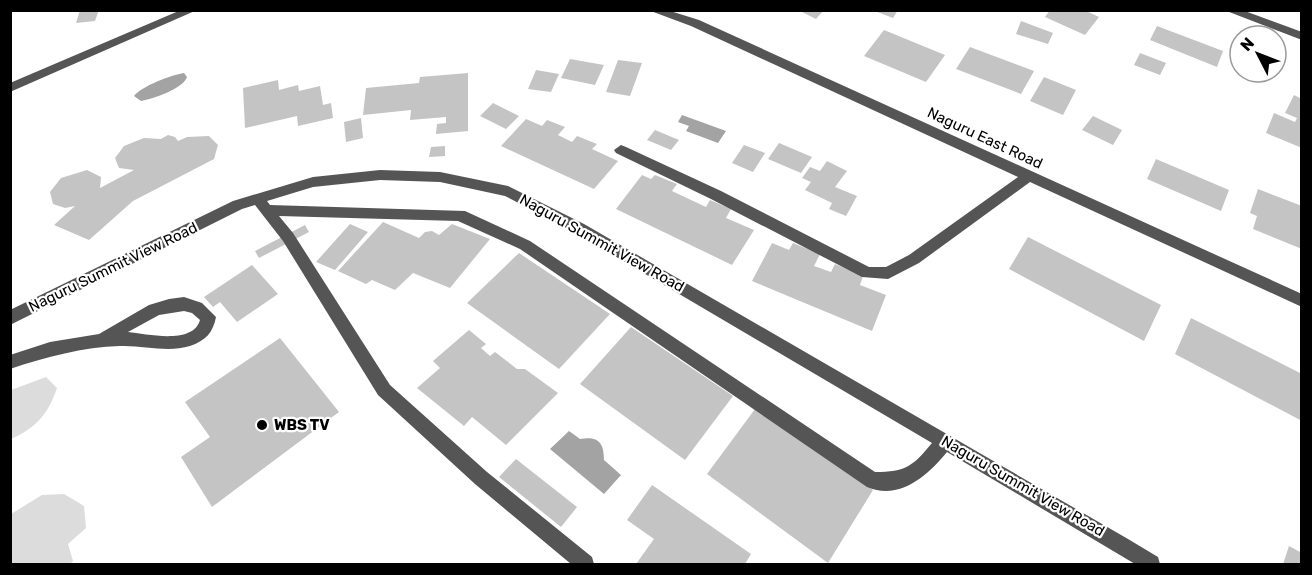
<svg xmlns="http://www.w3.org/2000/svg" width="1312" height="575" viewBox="0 0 1312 575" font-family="Rubik,sans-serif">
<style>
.green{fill:#dcdcdc}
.water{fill:#a3a3a3}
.building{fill:#c4c4c4}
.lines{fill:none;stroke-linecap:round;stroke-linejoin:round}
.minor{fill:#555;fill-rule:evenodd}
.poi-dot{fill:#000;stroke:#fff;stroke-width:2}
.labels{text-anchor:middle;stroke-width:4.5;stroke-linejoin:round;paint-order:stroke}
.street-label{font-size:15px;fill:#000;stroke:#fff}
.poi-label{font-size:15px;font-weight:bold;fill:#000;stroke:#fff;text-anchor:start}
</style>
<rect width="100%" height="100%" fill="#fff"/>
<path class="green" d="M46 377 57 388C48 414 36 428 11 439V390Z
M64 494 84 506 86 528 68 544 73 561 70 564H11V514L42 495Z"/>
<path class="water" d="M184 73 187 77C184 88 153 99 141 101L134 96C142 86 171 75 184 73Z
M682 115 726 131 718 143 686 131 689 126 678 122Z
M569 431 580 439C598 436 604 442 604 460L621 475 604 494 550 449Z"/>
<path class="building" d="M80 10H99L95 21 76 23Z
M798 10H824L816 19Z
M872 10H898L893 18Z
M1050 10H1084L1099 17 1085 35 1045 17Z
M1021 21 1053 33 1048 44 1016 34Z
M1157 26 1223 51 1217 67 1150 40Z
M884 30 945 55 926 82 864 56Z
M970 47 1034 71 1021 94 956 69Z
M1140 53 1166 63 1160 75 1134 65Z
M570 59 604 65 595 85 561 78Z
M618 60 642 63 630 96 606 92Z
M536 70 559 74 551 92 528 89Z
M468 73V131L436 134 437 124 446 123V117L410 120 411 110 363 115 366 88 419 83 420 77Z
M1044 77 1076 90 1063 115 1030 101Z
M278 80 279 90 298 85 299 91 320 86 323 105 331 103 333 118 298 126 297 116 245 128 243 88Z
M1294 95 1302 99V148L1266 133 1274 113 1295 122 1297 118 1285 113Z
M493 103 519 116 506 129 480 116Z
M1093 116 1122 130 1113 145 1082 130Z
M361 118 363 138 346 142 344 122Z
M526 119 542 126 547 120 565 127 558 135 572 142 577 136 597 144 592 149 618 161 594 189 501 146Z
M655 130 679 140 671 150 647 140Z
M168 135 175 137 178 141 187 137 209 136 218 145 214 159 133 201 89 240 54 225 75 206 65 208 53 204 50 192 61 178 87 170 101 177 100 188 134 170 119 168 115 158 124 146 144 138 161 139Z
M779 143 812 157 801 173 768 159Z
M744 145 765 153 753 172 732 163Z
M445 146V156L429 157 431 147Z
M1156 159 1229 190 1221 211 1147 179Z
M827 161 847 171 835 187 857 196 846 216 829 209 832 203 805 190 811 182 802 178 810 167 820 171Z
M642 175 651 179 655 175 677 184 672 191 706 207 710 200 731 209 726 218 754 230 732 265 616 209Z
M1258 189 1302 206V249L1253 229 1257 216 1250 213Z
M383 222 419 238 425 232 432 231 439 235 452 224 490 239 450 288 413 273 395 290 372 280 366 284 338 271Z
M350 224 368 232 335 270 316 262Z
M305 225 309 232 259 258 255 251Z
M1028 237 1161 305 1144 341 1009 269Z
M772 243 789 250 793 243 820 254 814 266 831 272 835 264 863 276 860 285 886 295 872 331 752 281Z
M519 253 610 314 559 369 467 303Z
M252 265 278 294 237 322 220 302 213 307 204 297Z
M1191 318 1302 374V421L1175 354Z
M631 327 733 396 685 460 580 384Z
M469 330 486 344 481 348 490 356 495 352 517 369H525L558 393 506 445 472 417 464 426 417 388 440 368 433 361Z
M280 338 339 412 212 507 181 457 210 437 185 402Z
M755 409 873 490 828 563 707 474Z
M516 459 577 507 561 527 499 477Z
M652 485 751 554 745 564H636L654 539 627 520Z
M1289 546 1302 553V564H1283Z"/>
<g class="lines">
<path class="minor" d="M181 10H197L10 92V83Z
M648 10H667L699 20 1302 294V307L1030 182 919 263 888 279 862 277 711 199 616 153 614 150 621 145 626 147 721 191 869 267H886L909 255 1018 177 691 26Z
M1224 10H1242L1302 32V40Z
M380 170 440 172 508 186 584 224 1128 539 1158 557 1160 564H1135L947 452C928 475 900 501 867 487L520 249 458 221 279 216 293 233 390 385 487 472 592 557 594 564H571L475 484 378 395 283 241 255 205 242 209 10 325V310L233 201 313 177ZM380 180 440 182 505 196 574 232 932 443C913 466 906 472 875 472L530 241 465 211 270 205 267 201 313 187Z
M184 297 202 303 216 317C213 333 205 341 190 346 167 353 143 345 120 346 83 347 46 357 10 369V355L50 342 99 334 149 305 169 299ZM184 311 192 313 200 320C193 345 147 334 128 332L159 315Z"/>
</g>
<circle class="poi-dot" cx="262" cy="425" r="6"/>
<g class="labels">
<g class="street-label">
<text transform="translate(985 138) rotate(25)" y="5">Naguru East Road</text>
<text transform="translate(602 243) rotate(29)" y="5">Naguru Summit View Road</text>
<text transform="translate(113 267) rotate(-26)" y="5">Naguru Summit View Road</text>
<text transform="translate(1023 486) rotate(30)" y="5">Naguru Summit View Road</text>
</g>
<g class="poi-label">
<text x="274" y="430">WBS TV</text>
</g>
</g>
<rect width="1312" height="575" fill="none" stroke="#000000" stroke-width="24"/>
<g transform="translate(1258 54) rotate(312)"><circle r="28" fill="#ffffff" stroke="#999999" stroke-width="1.5"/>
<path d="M0-4.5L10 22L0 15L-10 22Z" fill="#000000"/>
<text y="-9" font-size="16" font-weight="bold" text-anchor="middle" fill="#000000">N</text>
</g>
</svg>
